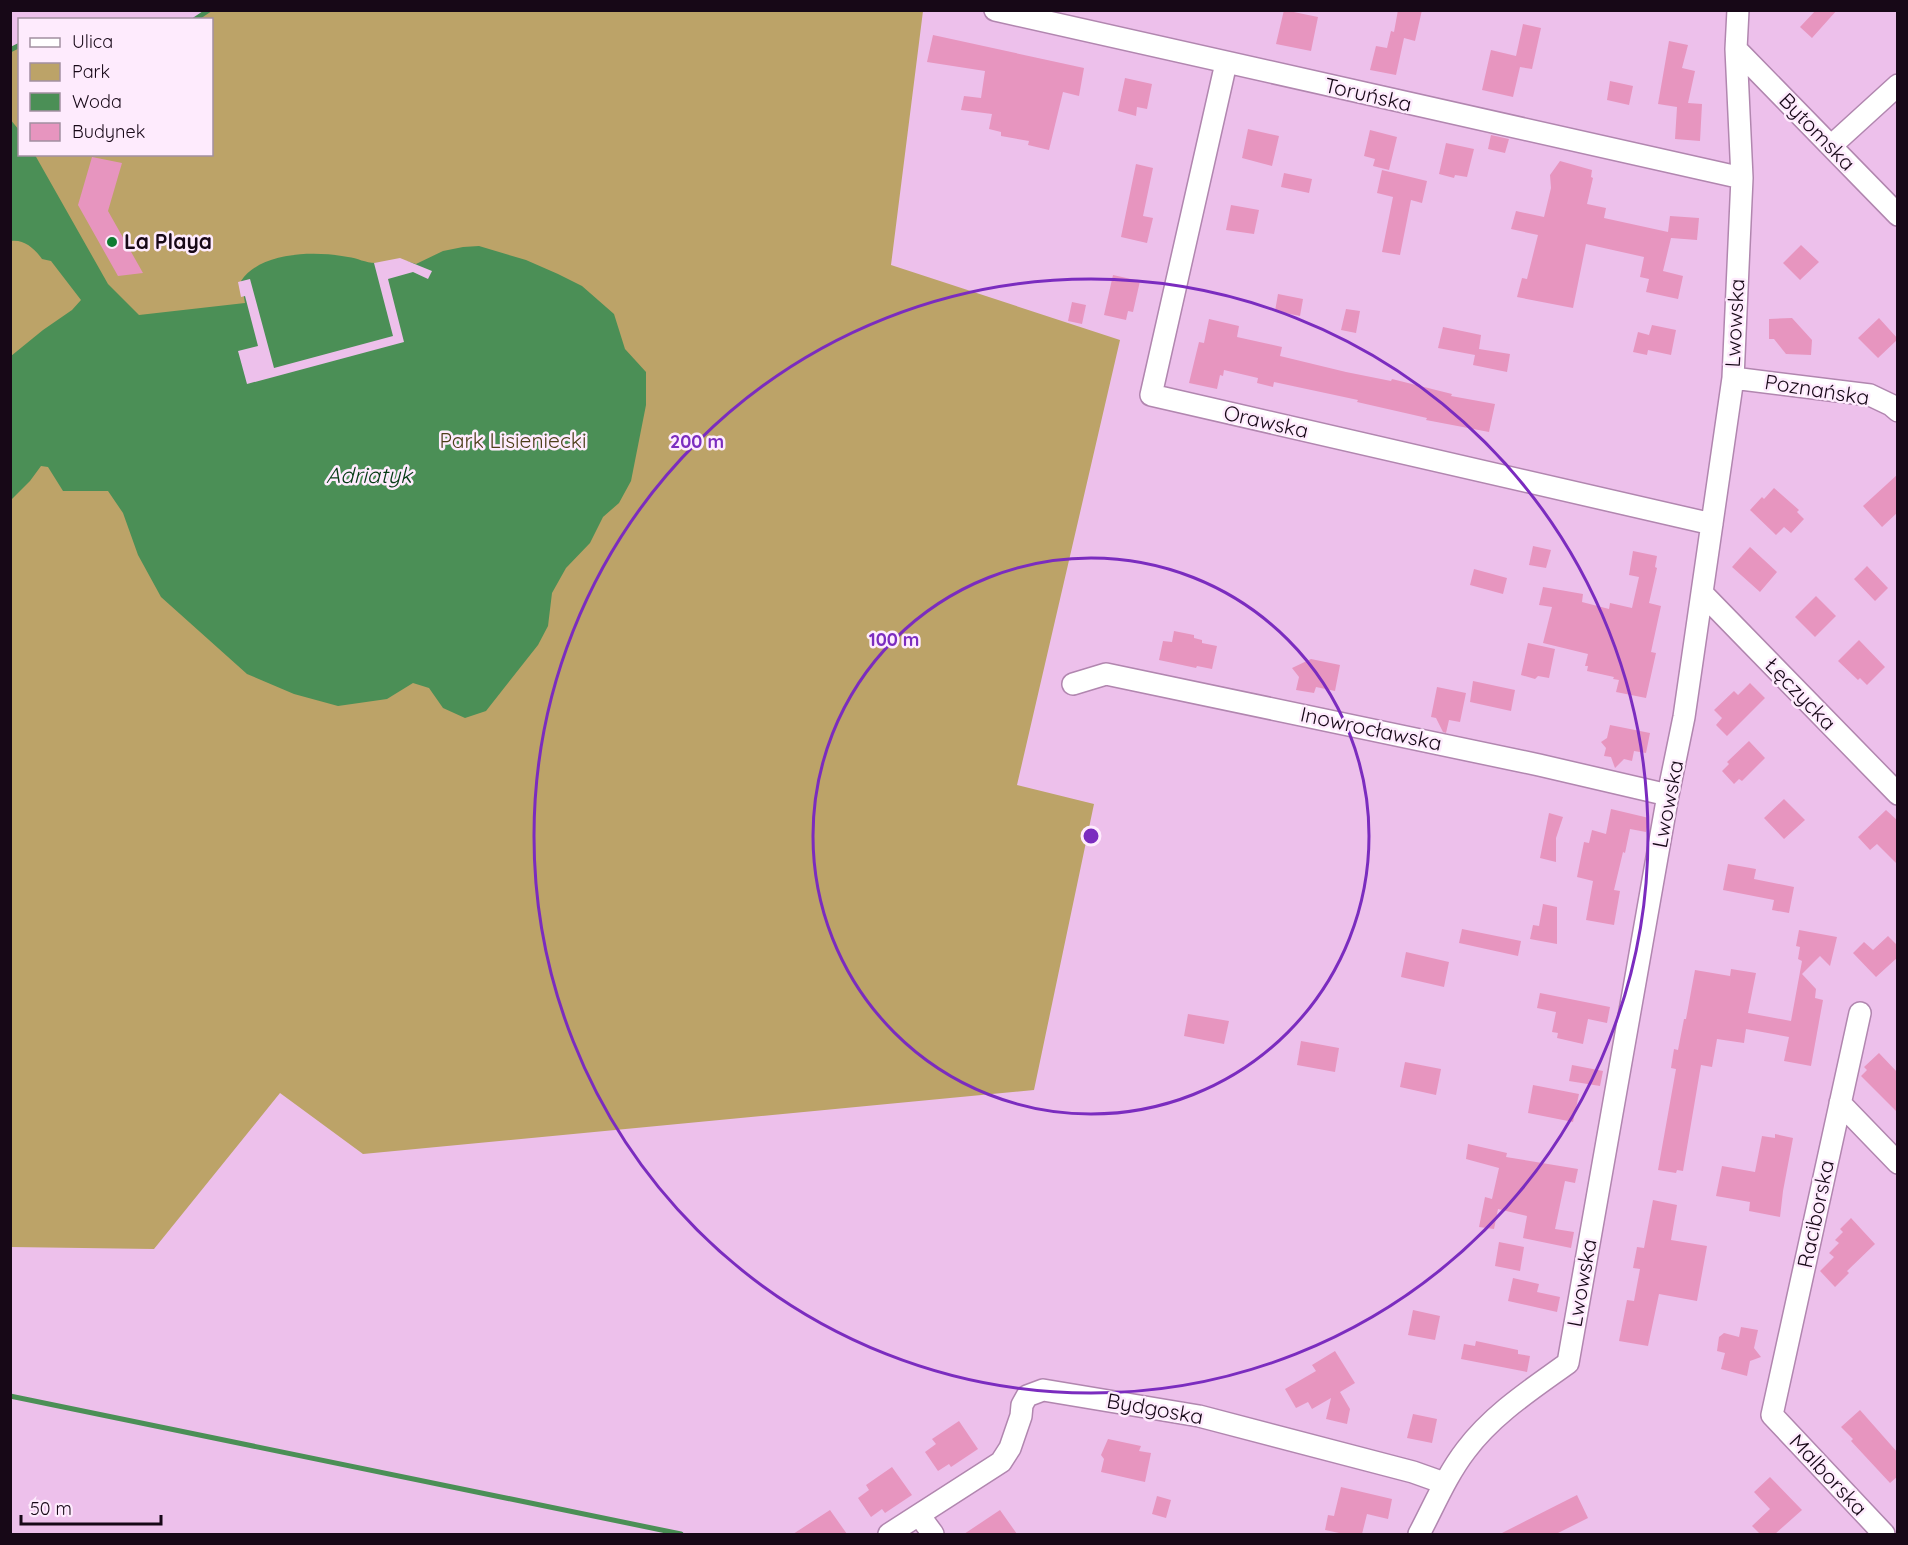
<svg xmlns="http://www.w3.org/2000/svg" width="1908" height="1545" viewBox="0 0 1908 1545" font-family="Quicksand,sans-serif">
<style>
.green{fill:#bca368}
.water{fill:#4b8f56}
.pier{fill:#edc0eb}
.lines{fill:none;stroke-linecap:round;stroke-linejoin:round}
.stream{stroke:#4b8f56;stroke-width:5}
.building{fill:#e795bf}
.street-casing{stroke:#b186af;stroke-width:24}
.street{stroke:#fff;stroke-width:21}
.ring{fill:none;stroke:#7b2cbf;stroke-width:3}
.poi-dot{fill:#0f7c32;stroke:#feebfd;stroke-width:2}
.labels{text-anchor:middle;stroke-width:5;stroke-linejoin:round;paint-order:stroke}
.street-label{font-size:21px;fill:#170817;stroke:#feebfd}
.poi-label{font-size:21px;font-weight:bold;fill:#170817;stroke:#feebfd;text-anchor:start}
.park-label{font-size:21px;fill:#4d3f1a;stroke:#feebfd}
.water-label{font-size:22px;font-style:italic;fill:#043913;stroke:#feebfd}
.centre{fill:#7b2cbf;stroke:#feebfd;stroke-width:3}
.ring-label{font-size:18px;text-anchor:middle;font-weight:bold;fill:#7b2cbf;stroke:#feebfd;stroke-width:5;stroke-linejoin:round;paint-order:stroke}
</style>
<rect width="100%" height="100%" fill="#edc0eb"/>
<path class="green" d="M209 11H923L891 265 1120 340 1017 785 1094 804 1034 1090 363 1154 280 1093 154 1249 11 1247V50L19 45 20 154H212V20L194 19Z"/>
<path class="water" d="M10 119 19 130 20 154 35 155 108 284 139 315 245 303 241 281C261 251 316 251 348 257 357 258 366 263 375 263 395 262 394 256 416 264L443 251 463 247 479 246 526 260 558 274 582 286 614 314 625 349 646 372V405L631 481 619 503 603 517 590 543 566 568 552 593 548 626 538 645 486 711 465 718 443 708 429 688 413 683 387 699 338 706 294 694 247 674 161 597 138 555 123 513 108 491H63L48 467 41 466 30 481 11 500V356L43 330 72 310 81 300 51 261 42 259C35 249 24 239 11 241Z"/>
<path class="pier" d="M400 258 432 271 428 279 413 272 388 279 404 342 247 384 238 351 258 346 245 296 241 297 238 282 250 279 274 368 393 336 374 263Z"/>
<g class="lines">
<path class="stream" d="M194 20 209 10
M10 50 20 45
M10 1396 681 1534"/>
</g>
<path class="building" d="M1284 10 1318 17 1311 51 1276 44Z
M1398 10H1422L1415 41 1404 38 1396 75 1370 70 1376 46 1387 48 1391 31 1394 32Z
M1816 10H1837L1812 38 1800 27Z
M1523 24 1541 28 1532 69 1520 67 1513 97 1482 90 1491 50 1516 56Z
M933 35 1084 68 1079 96 1063 92 1049 150 1028 145 1029 141 1001 136V132L989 129 992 114 961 110 964 96 981 98 985 71 927 62Z
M1669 41 1688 45 1682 68 1695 71 1688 103 1702 104 1700 141 1675 139 1677 107 1658 104Z
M1125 78 1152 84 1147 109 1137 107 1136 116 1118 111Z
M1610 81 1633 86 1629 105 1607 100Z
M1248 129 1279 136 1272 166 1242 158Z
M1370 130 1397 137 1389 170 1373 166 1375 159 1364 156Z
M1491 135 1509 139 1505 153 1488 149Z
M1446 143 1474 149 1467 177 1455 175 1454 178 1439 174Z
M92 157 122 163 108 211 143 273 118 276 78 205Z
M1560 161 1592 170 1591 177 1593 178 1587 204 1606 208 1604 218 1668 232 1670 216 1699 218 1697 240 1671 238 1663 271 1683 276 1678 299 1646 292 1649 279 1640 277 1644 257 1586 244 1573 308 1517 297 1522 278 1527 279 1538 235 1511 229 1516 211 1544 217 1551 188 1550 175Z
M1136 164 1153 168 1143 216 1153 218 1147 243 1121 237Z
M1382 170 1427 181 1422 203 1411 200 1400 255 1382 252 1393 197 1377 193Z
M1284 173 1312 179 1309 193 1281 187Z
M1231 205 1259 210 1254 234 1226 230Z
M1801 245 1819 262 1800 280 1783 263Z
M1113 275 1140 281 1133 312 1128 311 1126 320 1104 315Z
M1278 294 1303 299 1300 316 1275 311Z
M1072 302 1086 305 1082 324 1068 321Z
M1346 309 1360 311 1356 333 1341 330Z
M1792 318 1812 340 1811 355 1786 354 1774 339H1769V319Z
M1879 318 1898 339 1878 358 1858 338Z
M1209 319 1239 326 1237 337 1282 347 1280 356 1346 372 1391 381 1392 379 1452 394 1451 396 1495 404 1489 432 1426 420 1427 418 1357 402 1358 400 1274 382 1273 387 1257 383 1258 378 1224 370 1223 376 1220 375 1217 389 1189 383 1199 342 1204 343Z
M1652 325 1676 330 1671 355 1648 350 1647 355 1633 352 1638 332 1649 335Z
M1443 327 1481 335 1479 349 1510 354 1507 372 1473 365 1475 355 1438 348Z
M1898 474V512L1882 527 1863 506Z
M1774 488 1799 510 1797 512 1804 519 1791 533 1784 527 1776 535 1750 510 1762 497 1764 499Z
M1533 546 1551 550 1546 568 1529 565Z
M1750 547 1777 572 1760 592 1732 567Z
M1633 551 1657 556 1655 567 1657 568 1649 603 1661 606 1651 652 1656 653 1646 698 1616 692 1619 680 1613 679 1614 677 1587 671 1588 666H1585L1588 654 1543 643 1552 607 1539 605 1543 587 1583 594 1582 602 1609 609 1610 603 1632 608 1639 577 1629 575Z
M1867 566 1888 588 1875 601 1854 579Z
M1474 569 1507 578 1503 594 1470 585Z
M1816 596 1836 616 1815 637 1795 617Z
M1174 631 1194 635V638L1202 640V643L1217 646 1212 669 1197 666 1196 668 1159 660 1163 641 1172 642Z
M1859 640 1885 667 1867 685 1860 678 1858 680 1838 661Z
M1528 643 1555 649 1549 678 1538 676 1535 679 1521 675Z
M1311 659 1340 665 1335 691 1316 687 1314 693 1296 690 1299 677 1292 668Z
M1473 681 1515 690 1511 711 1470 702Z
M1750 683 1765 698 1727 736 1716 725 1722 718 1714 710 1734 691 1738 695Z
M1437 687 1466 693 1460 722 1449 720 1446 733 1443 732 1436 718 1431 717Z
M1610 725 1650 733 1646 753 1634 751 1632 761 1624 759 1615 768 1611 757 1604 756 1606 748 1601 742 1607 738Z
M1749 741 1765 758 1742 781 1739 779 1734 784 1722 771 1729 764 1727 762Z
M1784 799 1805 820 1784 839 1764 818Z
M1611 809 1649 818 1646 832 1630 829 1625 853 1623 852 1614 890 1620 891 1614 925 1586 920 1593 881 1577 877 1584 842 1589 843 1592 830 1606 834Z
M1886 810 1898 821V865L1877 844 1870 850 1858 837Z
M1549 813 1563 817 1556 838V862L1540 858Z
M1728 864 1756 869 1754 879 1794 887 1789 913 1772 910 1774 900 1723 890Z
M1543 904 1557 907V944L1530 939 1533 925 1539 926Z
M1462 929 1521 941 1518 956 1459 943Z
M1799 930 1837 937 1830 966 1820 956 1802 974 1816 989 1815 998 1823 1000 1811 1066 1784 1061 1789 1037 1746 1029 1744 1043 1717 1039 1712 1067 1701 1065 1683 1171 1677 1170 1676 1173 1658 1170 1676 1069 1671 1068 1674 1049 1678 1050 1684 1019H1686L1695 970 1730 976 1731 969 1756 973 1748 1013 1791 1021 1802 961 1798 959 1800 947 1796 946Z
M1888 936 1898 946V957L1876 977 1853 953 1864 942 1873 950Z
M1406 952 1449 962 1444 987 1401 977Z
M1540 993 1610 1007 1607 1023 1588 1019 1583 1044 1557 1038 1558 1033 1552 1032 1556 1012 1537 1008Z
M1188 1014 1229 1021 1224 1044 1184 1036Z
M1301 1041 1339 1048 1335 1072 1297 1065Z
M1879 1053 1898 1073V1113L1861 1076 1867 1070 1864 1067Z
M1405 1062 1441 1069 1436 1095 1400 1087Z
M1572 1065 1603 1071 1600 1086 1569 1081Z
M1533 1085 1579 1094 1573 1122 1528 1113Z
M1775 1134 1793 1138 1783 1191 1780 1217 1749 1211 1750 1202 1716 1196 1722 1166 1755 1172 1762 1136 1775 1138Z
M1468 1144 1507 1153 1506 1157 1578 1169 1575 1183 1565 1181 1555 1229 1574 1232 1571 1248 1523 1238 1527 1216 1498 1209 1494 1229 1479 1227 1485 1197 1492 1199 1499 1168 1466 1159Z
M1653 1200 1677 1205 1671 1240 1707 1246 1697 1301 1659 1294 1648 1346 1619 1341 1627 1300 1634 1301 1640 1269 1633 1268 1637 1247 1644 1248Z
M1851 1218 1875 1244 1847 1271 1849 1273 1835 1287 1820 1271 1834 1257 1829 1253 1839 1243 1835 1240 1843 1232 1840 1229Z
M1499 1242 1524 1247 1520 1271 1495 1266Z
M1513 1278 1539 1284 1537 1292 1560 1297 1557 1312 1508 1301Z
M1413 1310 1440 1316 1435 1340 1408 1335Z
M1741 1327 1758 1330 1754 1348 1761 1357 1750 1361 1747 1376 1721 1369 1725 1353 1717 1351 1719 1337 1724 1333 1739 1337Z
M1476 1341 1518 1350V1354L1530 1356 1527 1372 1461 1359 1464 1344 1475 1346Z
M1335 1351 1355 1383 1340 1392 1350 1409 1347 1424 1326 1419 1331 1398 1312 1409 1308 1402 1296 1408 1285 1389 1316 1371 1312 1365Z
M1860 1410 1898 1453V1476L1890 1483 1851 1441 1853 1439 1841 1427Z
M1413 1414 1437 1419 1432 1443 1407 1438Z
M959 1421 978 1449 951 1467 949 1464 938 1471 925 1452 936 1444 932 1439Z
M1108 1439 1141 1446 1139 1451 1151 1453 1145 1482 1101 1472 1104 1459 1101 1455Z
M892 1467 912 1495 885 1513 882 1509 871 1517 858 1498 869 1490 866 1485Z
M1770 1477 1802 1510 1775 1534H1760L1752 1526 1770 1509 1754 1492Z
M1341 1487 1392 1499 1388 1519 1367 1514 1362 1534H1344L1325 1530 1328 1515 1334 1516Z
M1577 1495 1588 1518 1556 1534H1500Z
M1157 1496 1171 1500 1166 1518 1152 1514Z
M830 1510 847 1534H793Z
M1000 1510 1017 1534H964Z"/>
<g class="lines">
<g class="street-casing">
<path id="street" d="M995 10 1742 178
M1736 49 1898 215
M1226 63 1151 395 1712 524
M1831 146 1898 85
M1733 378 1870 395 1891 405 1898 411
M1702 593 1898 794
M1073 684 1106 674 1539 765 1668 795
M1860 1013 1772 1415 1884 1534
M1840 1103 1898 1163
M919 1515 933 1534
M889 1534 1001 1462 1010 1448 1021 1416 1022 1405 1027 1396 1043 1390 1199 1416 1413 1472 1444 1483
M1419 1534C1434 1506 1446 1476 1466 1450 1493 1414 1532 1389 1568 1363L1668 795 1684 717 1733 378 1742 178 1736 49 1738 10"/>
</g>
<use href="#street" class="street"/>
</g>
<g class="ring">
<circle cx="1091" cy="836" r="278"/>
<circle cx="1091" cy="836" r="557"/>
</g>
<circle class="poi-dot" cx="112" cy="242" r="6"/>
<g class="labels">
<g class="street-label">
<text transform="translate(1368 95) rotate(13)" y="7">Toruńska</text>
<text transform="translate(1817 132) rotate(46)" y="7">Bytomska</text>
<text transform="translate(1735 323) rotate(-87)" y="7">Lwowska</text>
<text transform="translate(1817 390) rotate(9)" y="7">Poznańska</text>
<text transform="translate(1266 422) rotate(13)" y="7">Orawska</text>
<text transform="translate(1800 694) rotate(46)" y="7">Łęczycka</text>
<text transform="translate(1371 729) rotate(12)" y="7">Inowrocławska</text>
<text transform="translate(1668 804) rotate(-79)" y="7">Lwowska</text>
<text transform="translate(1816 1214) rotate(-78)" y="7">Raciborska</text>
<text transform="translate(1582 1283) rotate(-80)" y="7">Lwowska</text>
<text transform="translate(1155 1409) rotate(10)" y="7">Bydgoska</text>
<text transform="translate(1828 1475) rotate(47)" y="7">Malborska</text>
</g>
<g class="poi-label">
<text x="124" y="249">La Playa</text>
</g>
<g class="park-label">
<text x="513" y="448">Park Lisieniecki</text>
</g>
<g class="water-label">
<text x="369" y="483">Adriatyk</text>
</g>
</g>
<circle cx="1091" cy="836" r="9" class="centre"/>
<g class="ring-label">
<text x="697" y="448">200 m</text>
<text x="894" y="646">100 m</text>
</g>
<rect width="1908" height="1545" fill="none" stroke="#170817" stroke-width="24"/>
<rect x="18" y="18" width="195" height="138" fill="#feebfd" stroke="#a290a1" stroke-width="1.5"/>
<rect x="30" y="38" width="30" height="9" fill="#ffffff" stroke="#a290a1" stroke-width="1.5"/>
<text x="72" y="48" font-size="18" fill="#170817">Ulica</text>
<rect x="30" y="63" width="30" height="18" fill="#bca368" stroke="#a290a1" stroke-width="1.5"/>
<text x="72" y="78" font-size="18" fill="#170817">Park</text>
<rect x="30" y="93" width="30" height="18" fill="#4b8f56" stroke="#a290a1" stroke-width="1.5"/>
<text x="72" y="108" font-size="18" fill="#170817">Woda</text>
<rect x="30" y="123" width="30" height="18" fill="#e795bf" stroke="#a290a1" stroke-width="1.5"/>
<text x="72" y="138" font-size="18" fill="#170817">Budynek</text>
<path d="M21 1515v9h140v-9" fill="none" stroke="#170817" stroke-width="3"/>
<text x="30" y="1515" font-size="18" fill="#170817" stroke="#feebfd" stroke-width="4.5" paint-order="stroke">50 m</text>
</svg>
